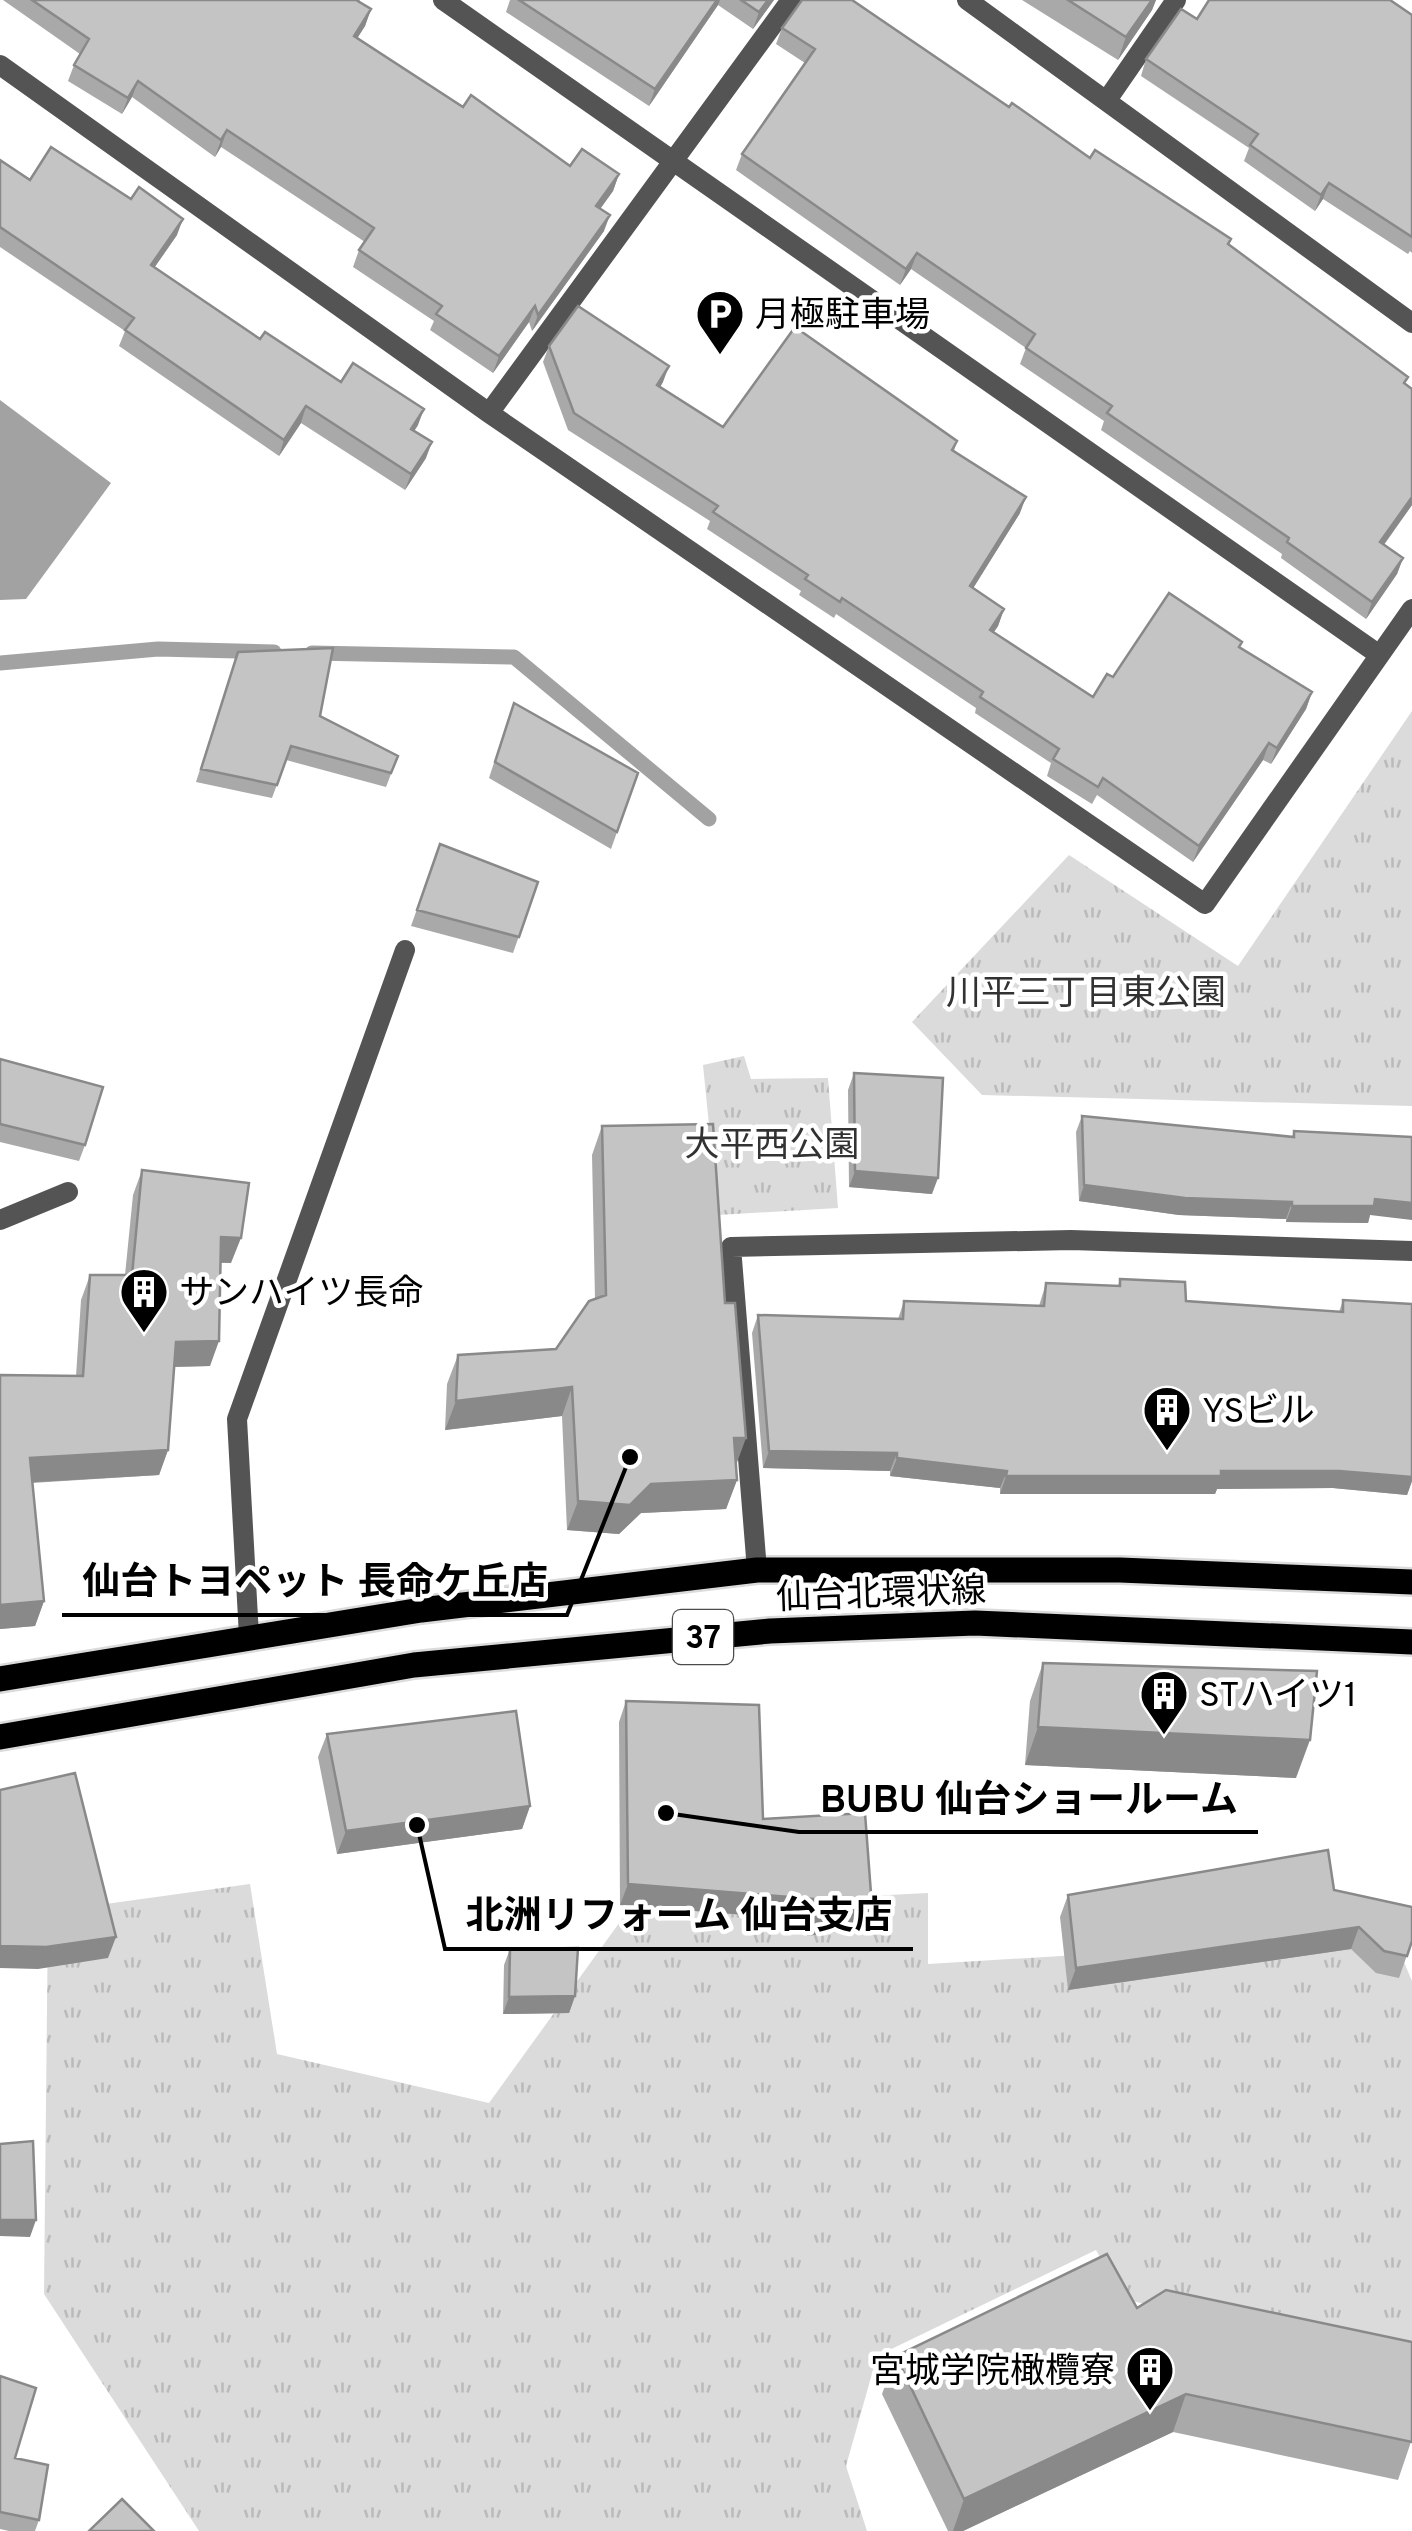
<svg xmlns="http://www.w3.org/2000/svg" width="1412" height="2531" viewBox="0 0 1412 2531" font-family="Overpass,'Noto Sans JP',sans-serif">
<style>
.grass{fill:url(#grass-tufts)}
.water{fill:#a2a2a2}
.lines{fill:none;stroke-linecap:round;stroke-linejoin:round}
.stream{stroke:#a2a2a2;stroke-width:15}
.primary-casing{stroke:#dbdbdb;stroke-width:30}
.street{stroke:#545454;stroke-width:20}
.primary{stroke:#000;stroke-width:25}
.wall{fill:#a9a9a9}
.shaded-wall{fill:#898989}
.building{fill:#c4c4c4;stroke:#898989;stroke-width:2.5}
.labels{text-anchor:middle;stroke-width:9;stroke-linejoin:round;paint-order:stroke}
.shield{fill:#fff;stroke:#4c4c4c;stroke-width:2.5}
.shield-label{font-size:32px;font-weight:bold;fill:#000}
.poi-label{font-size:35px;fill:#000;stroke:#fff;text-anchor:start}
.park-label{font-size:35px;fill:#323232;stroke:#fff}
.street-label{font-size:35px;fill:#000;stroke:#fff}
.leader{fill:none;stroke:#000;stroke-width:4}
.callout-dot{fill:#000;stroke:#fff;stroke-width:4}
.callout-label{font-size:38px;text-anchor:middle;font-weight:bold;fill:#000;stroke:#fff;stroke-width:9;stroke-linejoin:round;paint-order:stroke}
</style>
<defs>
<pattern id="grass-tufts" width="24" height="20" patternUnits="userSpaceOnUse" patternTransform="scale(2.5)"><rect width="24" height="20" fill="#dbdbdb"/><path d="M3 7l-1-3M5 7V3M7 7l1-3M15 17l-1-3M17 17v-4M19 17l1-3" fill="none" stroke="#bababa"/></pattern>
</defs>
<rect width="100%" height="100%" fill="#fff"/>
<path class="grass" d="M1412 711V1106L982 1095 912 1022 1069 855 1238 966Z
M744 1056 751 1079 828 1078 838 1208 718 1215 703 1065Z
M250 1884 277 2054 489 2103 630 1908 928 1893V1964L1393 1936 1412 1981V2364L1123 2299 1096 2250 877 2356 846 2466 867 2531H199L44 2294 48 1912Z"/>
<path class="water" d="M0 400 111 483 26 599 0 600Z"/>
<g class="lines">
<path class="stream" d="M312 653 514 657 709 819
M0 663 158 649 274 652"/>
<g class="primary-casing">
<path id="primary" d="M0 1679 421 1610 757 1570H1120L1412 1582
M0 1737 414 1665 770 1631 975 1623 1412 1642"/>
</g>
<path class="street" d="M443 0 1378 654
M967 0 1412 323
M0 65 489 413 1205 904 1412 609
M1107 100 1176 0
M489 413 791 0
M0 1220 68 1192
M757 1570 731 1247 1071 1240 1412 1251
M249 1636 237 1419 405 950"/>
<use href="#primary" class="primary"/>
</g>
<path class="wall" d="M3 0H360L359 2 371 9 365 26 357 38 463 107 570 166 619 174 613 191 600 209 604 231 532 331 529 322 493 373 430 330 434 321 353 267 359 250 365 242 221 147 215 157 132 97 122 114 68 81 74 65 80 54Z
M510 0H774L753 29 718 5 649 106 506 12Z
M1022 0H1156L1152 10 1118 60Z
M1412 15V253L1410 251 1408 254 1323 199 1315 211 1244 161 1249 148 1141 76 1146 59 1197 19Z
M782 28 1009 107 1090 158 1231 239 1229 245 1412 389V505L1384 545 1403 558 1397 574 1366 619 1281 558 1282 554 1101 430 1104 421 1020 364 1026 348 911 269 900 285 736 170 742 154 805 63 776 44Z
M0 160 30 180 177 235 154 268 260 339 418 425 414 431 426 458 405 490 301 423 279 456 119 346 125 331 0 247Z
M549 346 663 382 660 387 723 427 957 441 954 451 1020 513 973 588 1004 609 998 626 994 632 1093 697 1113 677 1240 647 1312 692 1306 709 1271 764 1263 760 1193 862 1097 795 1092 804 1047 776 1051 763 975 713 976 708 836 614 834 618 799 595 801 591 707 529 710 521 568 430 543 362Z
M238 652 320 716 398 756 386 787 286 760 272 798 196 782Z
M508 720 638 773 611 849 489 778Z
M440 844 538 882 513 953 411 926Z
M0 1059 85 1145 79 1161 0 1142Z
M854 1073 932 1194 849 1187 848 1090Z
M1082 1116 1292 1137 1294 1131 1370 1215 1368 1223 1286 1222V1219L1179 1215 1079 1201 1076 1132Z
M602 1126 736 1466 737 1480 726 1509 641 1513 619 1534 567 1530 562 1416 445 1430 447 1384 458 1355 556 1349 595 1299 592 1155Z
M142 1170 231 1263H221L210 1366 174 1367 168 1450 159 1475 32 1483 44 1601 35 1626 0 1629V1375L76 1376 81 1300 90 1275H125L133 1195Z
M1120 1279 1186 1301 1339 1312 1343 1300 1412 1304V1481L1407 1495 1333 1488 1217 1489 1215 1494H1000V1488L890 1476V1471L763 1468 752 1333 758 1315 898 1319 904 1301 1039 1306 1046 1283 1118 1286Z
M1043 1663 1296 1778 1025 1765 1030 1701Z
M626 1701 763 1819 872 1907 864 1928 807 1936 806 1920 620 1905 619 1722Z
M327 1734 530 1806 522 1829 337 1854 318 1757Z
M1334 1890 1412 1941 1399 1978 1376 1973 1351 1949 1068 1990 1060 1917 1068 1895Z
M510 1949 575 1996 569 2013 503 2014 504 1965Z
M1137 2308 1412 2439 1398 2480 1173 2432 963 2531H948L882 2394 896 2356Z
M0 2376 15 2458 39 2520 35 2531H9L0 2529Z"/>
<path class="shaded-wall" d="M717 0H720L718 5 649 106 655 89Z
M768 0H774L753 29 759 12Z
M1152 0H1156L1152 10 1118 60 1126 37Z
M371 9 365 26 348 53 354 36Z
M138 81 132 97 122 114 128 98Z
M227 130 221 147 215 157 221 140Z
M619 174 613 191 590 223 596 206Z
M1329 183 1323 199 1315 211 1321 195Z
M610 215 604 231 532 331 538 315Z
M183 219 177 235 145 281 151 265Z
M917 253 911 269 900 285 906 269Z
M535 306 529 322 493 373 499 356Z
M669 366 663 382 651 402 657 385Z
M306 406 301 423 279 456 284 440Z
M424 409 418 425 405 445 411 429Z
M432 442 426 458 405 490 411 474Z
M1026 497 1020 513 964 603 970 586Z
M1412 497V505L1374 558 1380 542Z
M1403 558 1397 574 1366 619 1372 602Z
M1004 609 998 626 984 646 990 630Z
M1312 692 1306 709 1271 764 1277 748Z
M1269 743 1263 760 1193 862 1199 846Z
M855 1171 938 1178 932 1194 849 1187Z
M1084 1185 1292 1202 1286 1219 1179 1215 1079 1201Z
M1375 1199 1412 1203V1220L1370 1215 1368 1223 1286 1222 1292 1206Z
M221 1237 241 1238 231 1263 212 1262Z
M219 1341 210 1366 167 1367 176 1342Z
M572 1387 562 1416 445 1430 456 1401Z
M734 1438H746L735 1468Z
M168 1450 159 1475 20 1483 30 1458Z
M769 1451 897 1453 890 1471 763 1468Z
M897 1458 1007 1471 1000 1488 890 1476Z
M1221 1471H1339L1412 1477V1481L1407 1495 1333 1488 1217 1489 1215 1494H1000L1006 1476Z
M737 1480 726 1509 641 1513 619 1534 567 1530 578 1501 651 1484Z
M44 1601 35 1626 0 1629V1605Z
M1038 1727 1310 1740 1296 1778 1025 1765Z
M530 1806 522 1829 337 1854 346 1831Z
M628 1884 813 1899 806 1920 620 1905Z
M872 1907 864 1928 807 1936 815 1915Z
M1359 1927 1351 1949 1068 1990 1076 1968Z
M116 1937 108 1958 38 1969 0 1968V1946Z
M575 1996 569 2013 503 2014 509 1997Z
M0 2220H36L30 2237 0 2236Z
M1186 2394 1173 2432 963 2531H953L964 2499Z"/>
<path class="building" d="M32 0H356L371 9 354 36 463 107 471 95 570 166 582 149 619 174 596 206 610 215 538 315 535 306 499 356 436 314 442 306 359 250 374 228 227 130 221 140 138 81 128 98 74 65 89 39Z
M519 0H717L655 89Z
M741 0H768L759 12Z
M802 0H852L1009 107 1012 103 1090 158 1095 150 1231 239 1228 244 1408 377 1404 383 1412 389V497L1380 542 1403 558 1372 602 1287 542 1289 538 1107 413 1112 406 1026 348 1035 334 917 253 906 269 742 154 815 49 782 28Z
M1068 0H1152L1126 37Z
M1209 0H1390L1412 15V237L1329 183 1321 195 1250 145 1258 134 1146 59 1181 9 1197 19Z
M51 147 131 199 139 187 183 219 151 265 260 339 265 332 341 382 353 363 424 409 411 429 432 442 411 474 306 406 284 440 125 330 134 318 0 227V160L30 180Z
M578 306 669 366 657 385 723 427 795 327 957 441 952 450 1026 497 970 586 1004 609 990 630 1093 697 1107 674 1113 677 1169 593 1242 642 1239 647 1312 692 1277 748 1269 743 1199 846 1103 778 1098 787 1053 759 1059 749 980 697 983 692 842 598 840 602 805 579 808 575 713 512 718 506 574 413 549 346Z
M333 648 320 716 398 756 391 773 291 746 277 785 201 769 238 652Z
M514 703 638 773 617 832 495 762Z
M440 844 538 882 519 937 417 910Z
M0 1059 103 1087 85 1145 0 1124Z
M854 1073 943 1078 938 1178 855 1171Z
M1082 1116 1294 1137V1131L1412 1137V1203L1375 1199 1374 1206H1292V1202L1185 1198 1084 1185Z
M713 1124 725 1303H735L746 1438H734L737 1480 651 1484 630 1505 578 1501 572 1387 456 1401 458 1355 556 1349 589 1301 606 1295 602 1126Z
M142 1170 249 1183 241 1238 221 1237 219 1341 176 1342 168 1450 30 1458 44 1601 0 1605V1375L83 1376 90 1275H132Z
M1120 1279 1185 1282 1186 1301 1343 1312V1300L1412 1304V1477L1339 1471H1221V1476H1006L1007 1471 897 1458V1453L769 1451 758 1315 903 1319 904 1301 1044 1306 1046 1283 1120 1286Z
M1043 1663 1317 1671 1310 1740 1038 1727Z
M626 1701 759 1705 763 1819 865 1813 872 1907 815 1915 813 1899 628 1884Z
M516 1711 530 1806 346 1831 327 1734Z
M75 1773 116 1937 46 1947 0 1946V1790Z
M1328 1850 1334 1890 1412 1907V1941L1407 1956 1384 1951 1359 1927 1076 1968 1068 1895Z
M578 1948 575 1996 509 1997 510 1949Z
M33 2141 36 2220H0V2144Z
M1107 2254 1137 2308 1166 2290 1412 2342V2442L1186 2394 964 2499 896 2356Z
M0 2376 36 2388 15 2458 48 2465 39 2520 0 2512Z
M122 2499 154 2531H89Z"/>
<defs>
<g id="parking-pin" transform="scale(2.5)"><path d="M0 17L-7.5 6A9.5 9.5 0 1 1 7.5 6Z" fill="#000" stroke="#fff"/><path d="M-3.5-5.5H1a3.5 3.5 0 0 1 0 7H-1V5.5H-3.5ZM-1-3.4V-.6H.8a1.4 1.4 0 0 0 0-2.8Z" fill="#fff"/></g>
<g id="building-pin" transform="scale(2.5)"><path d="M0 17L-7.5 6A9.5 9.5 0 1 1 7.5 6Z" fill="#000" stroke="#fff"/><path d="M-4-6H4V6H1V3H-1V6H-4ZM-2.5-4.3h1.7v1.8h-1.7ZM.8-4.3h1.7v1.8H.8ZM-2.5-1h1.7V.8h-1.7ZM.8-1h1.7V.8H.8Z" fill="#fff"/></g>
</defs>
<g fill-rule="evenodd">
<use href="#parking-pin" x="720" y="314"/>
<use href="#building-pin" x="144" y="1292"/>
<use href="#building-pin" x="1167" y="1410"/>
<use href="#building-pin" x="1164" y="1694"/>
<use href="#building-pin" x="1150" y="2370"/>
</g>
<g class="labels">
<rect class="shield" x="673" y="1610" width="60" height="54" rx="8"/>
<g class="shield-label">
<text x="703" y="1648">37</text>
</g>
<g class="poi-label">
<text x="755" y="326">月極駐車場</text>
<text x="179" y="1304">サンハイツ長命</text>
<text x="1202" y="1422">YSビル</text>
<text x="1199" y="1706">STハイツ1</text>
<text x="1115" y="2382" text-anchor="end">宮城学院橄欖寮</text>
</g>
<g class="park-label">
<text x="1086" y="1004">川平三丁目東公園</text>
<text x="772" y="1156">大平西公園</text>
</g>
<g class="street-label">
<text transform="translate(881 1593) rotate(-2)" y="12">仙台北環状線</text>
</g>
</g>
<path class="leader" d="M630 1457L567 1615H62M666 1813L799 1832H1258M417 1825L445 1949H913"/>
<g class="callout-dot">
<circle cx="630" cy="1457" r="10"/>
<circle cx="666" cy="1813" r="10"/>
<circle cx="417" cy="1825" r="10"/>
</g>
<g class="callout-label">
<text x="315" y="1594">仙台トヨペット 長命ケ丘店</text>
<text x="1029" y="1812">BUBU 仙台ショールーム</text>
<text x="679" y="1928">北洲リフォーム 仙台支店</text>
</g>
</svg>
